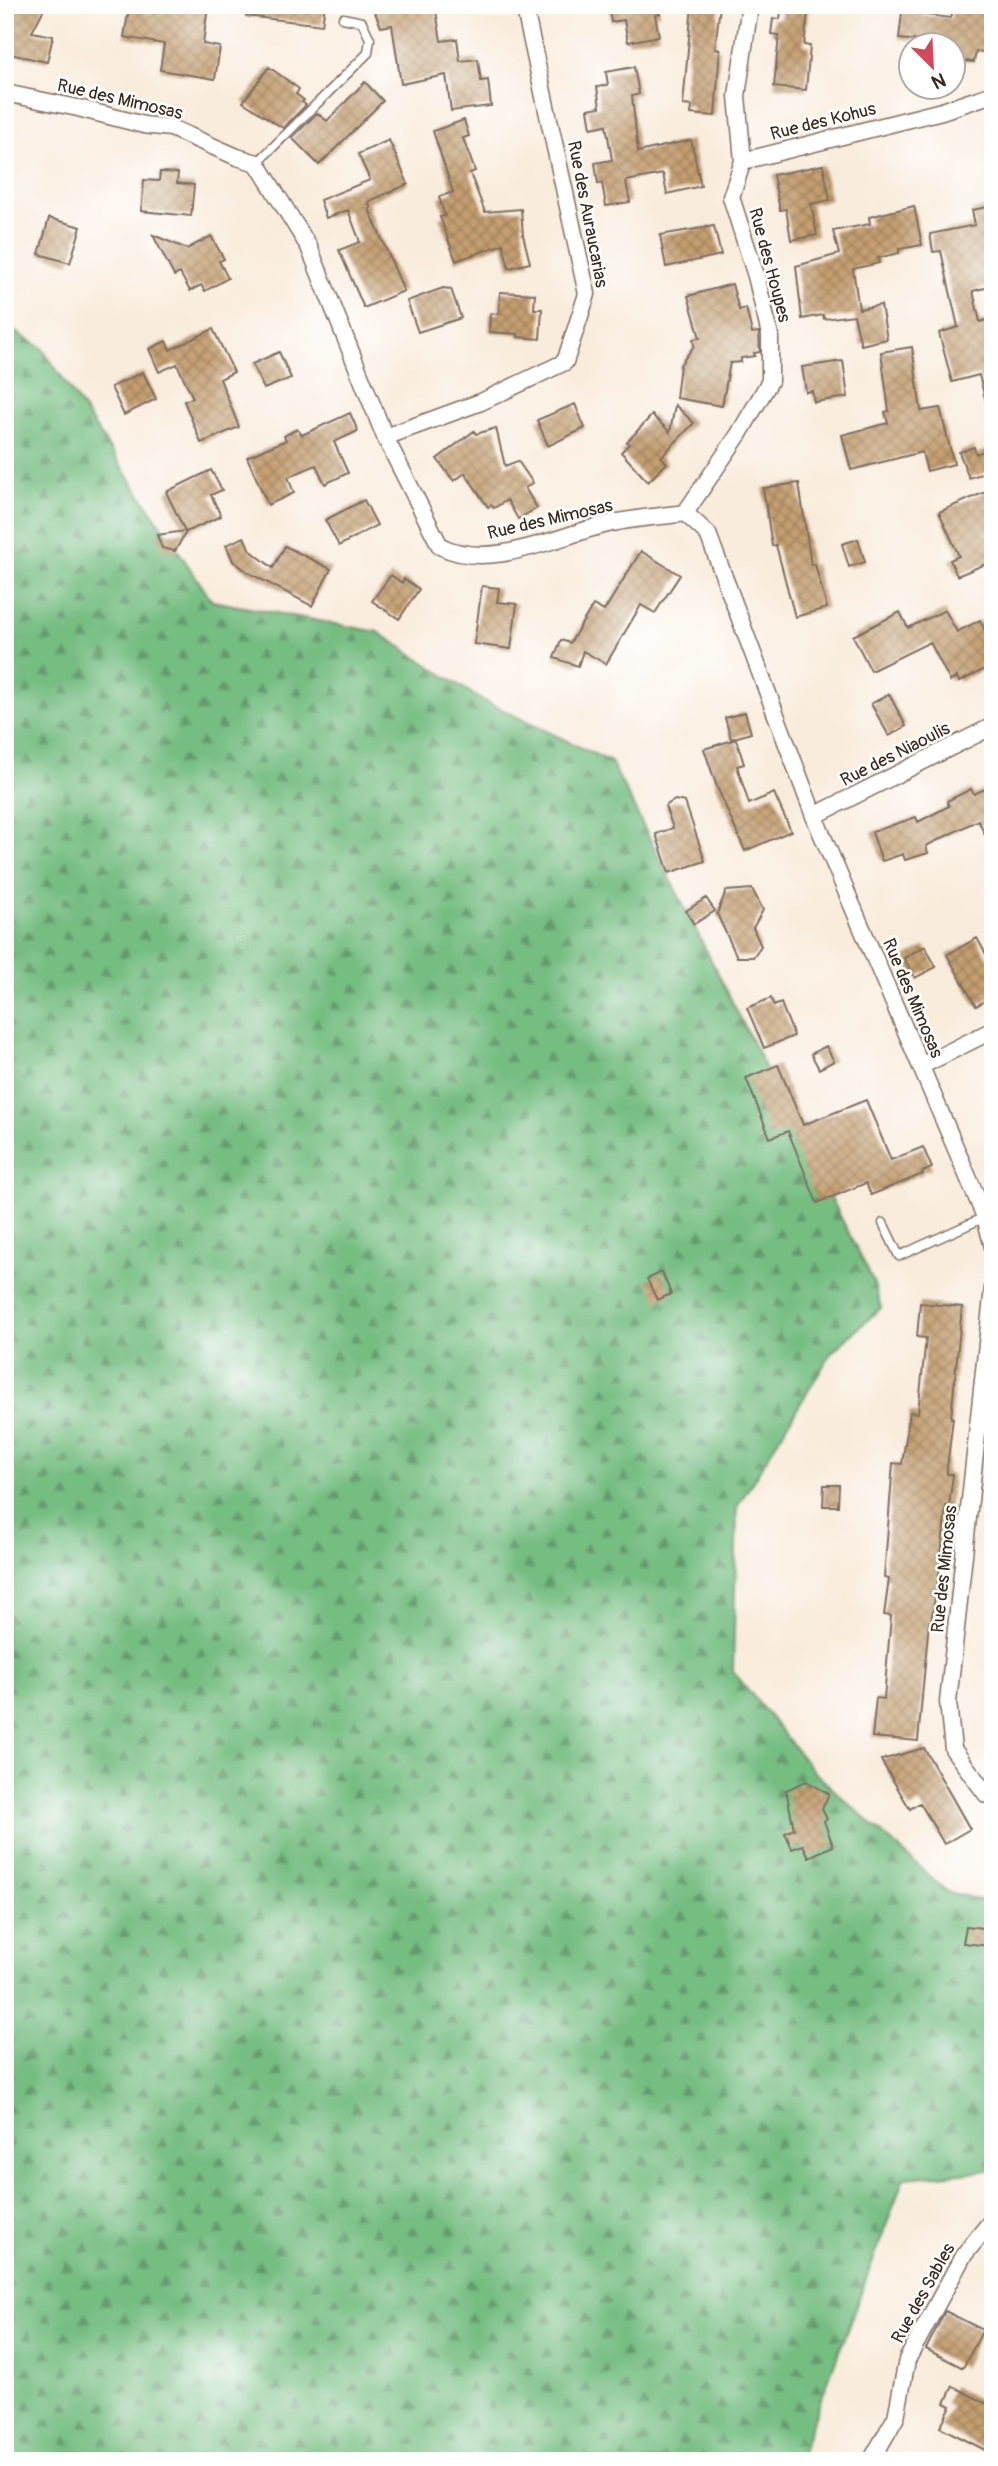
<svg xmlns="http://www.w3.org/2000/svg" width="998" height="2466" viewBox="0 0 998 2466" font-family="Pangolin,sans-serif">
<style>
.forest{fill:url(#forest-firs);stroke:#587450;stroke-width:2}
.building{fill:url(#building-cross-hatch)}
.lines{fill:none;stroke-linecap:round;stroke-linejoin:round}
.lane-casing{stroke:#7e6e60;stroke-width:11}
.street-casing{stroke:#7e6e60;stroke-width:19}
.lane{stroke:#fff;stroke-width:8}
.street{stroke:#fff;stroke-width:16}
.labels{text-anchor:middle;stroke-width:5;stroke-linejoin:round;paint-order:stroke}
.street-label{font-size:18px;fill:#3b2a1e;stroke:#fff}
</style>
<defs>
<pattern id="forest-firs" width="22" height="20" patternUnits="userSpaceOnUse" patternTransform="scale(1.75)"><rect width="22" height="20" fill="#76bd82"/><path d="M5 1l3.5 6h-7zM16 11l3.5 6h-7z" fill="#629a6a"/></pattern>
<pattern id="building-cross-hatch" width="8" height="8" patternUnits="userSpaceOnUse" patternTransform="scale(1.75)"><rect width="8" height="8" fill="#c49f71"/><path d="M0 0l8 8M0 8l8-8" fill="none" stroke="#a0825c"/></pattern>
</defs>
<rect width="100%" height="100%" fill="#fff"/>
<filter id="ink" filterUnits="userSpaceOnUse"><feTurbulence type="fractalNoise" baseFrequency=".0143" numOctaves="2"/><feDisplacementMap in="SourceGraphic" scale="14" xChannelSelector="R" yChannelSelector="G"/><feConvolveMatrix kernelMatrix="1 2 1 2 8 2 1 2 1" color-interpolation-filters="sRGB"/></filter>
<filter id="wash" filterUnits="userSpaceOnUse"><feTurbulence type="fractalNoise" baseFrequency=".00686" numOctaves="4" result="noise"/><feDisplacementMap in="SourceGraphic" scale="28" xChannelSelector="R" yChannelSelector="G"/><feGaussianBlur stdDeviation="1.57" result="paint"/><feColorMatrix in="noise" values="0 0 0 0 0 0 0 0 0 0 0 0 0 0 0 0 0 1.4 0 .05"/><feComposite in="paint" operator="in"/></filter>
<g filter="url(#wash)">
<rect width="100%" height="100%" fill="#f9ecdc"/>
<path class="forest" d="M5 326 42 348 212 601 378 632 480 699 611 762 873 1281 881 1308 832 1352 737 1507 733 1671 813 1771 947 1892 993 1903V2170L904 2178 798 2461H5Z"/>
<g id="blocks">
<path class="building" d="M5 5H46L32 32 53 36 47 62 5 53Z
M155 5H208L203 44 220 47 215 79 160 70 164 44 124 37 129 9 154 13Z
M247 5H325L322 25 246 16Z
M390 5H435L441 41 457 39 460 61 478 59 481 81 488 80 491 106 451 111 446 75 401 84 392 25 381 27 374 10 390 8Z
M608 5H659L660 14 655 15 659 36 628 42 624 20 611 22Z
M692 5H720L715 49H720L715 116 691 114 692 106 683 105Z
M782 5H809L804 45 810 46 806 90 774 87 779 35 771 34 773 19H780Z
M953 5H993V53L976 51 974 62 953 60V46H918L919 41 899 39 902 12 951 18Z
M269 67 299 89 296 94 304 100 302 102 306 105 283 128 243 102Z
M634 67 639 94 632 96 638 152 691 140 701 186 667 194 663 174 626 181 630 202 606 206 602 183 598 184 595 163 612 160 606 125 591 128 588 109 600 107 597 87 608 85 606 72Z
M365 82 383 101 319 165 292 138 317 113 327 121Z
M464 120 469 136 463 138 475 171 470 173 485 212 521 209 523 235 530 263 509 268 503 244 456 261 440 217 445 216 439 197 453 192 433 131Z
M389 140 408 184 368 202 371 208 369 209 404 291 364 308 339 250 360 242 348 210 326 218 320 200 370 180 358 154Z
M823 165 830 200 811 204 817 235 791 240 786 209 780 210 773 175Z
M160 172 178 173 177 183 194 185 191 216 141 211 144 180 159 181Z
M914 206 922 245 899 249V253L878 258 879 263 853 269 859 309 881 305 887 339 861 345 854 315 824 319 823 315 802 319 796 266 839 254 833 231 870 224 869 217Z
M993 206V286L973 291 980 322 993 318V406H987L979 375 952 382 939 333 958 327 941 251 933 252 930 234 975 225 972 210Z
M49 218 81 227 70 263 39 254Z
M714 226 721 255 666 267 660 235Z
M153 235 187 249 211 236 224 259 219 261 228 278 205 291 201 285 190 291 180 273 174 276Z
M732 284 739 310 746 308 752 333 759 332 760 352 754 353 755 356 741 358V362L730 363 722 406 676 398 680 365 694 346 693 339 700 338 688 296Z
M443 288 451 289 461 318 418 332 407 301Z
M500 292 535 294 534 309H542L540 339 518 337V334L489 332 490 313 499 314Z
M213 329 234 372 220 379 239 427 201 443 184 401 193 398 177 364 159 372 149 349 166 341 170 350Z
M912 347 921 411 940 408 954 464 927 471 922 452 851 470 842 435 888 423 885 412 889 411 881 352Z
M279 352 291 378 264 389 252 364Z
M843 361 848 397 814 402 812 391 806 392 802 367Z
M143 372 156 399 124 415 111 387Z
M575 404 585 428 548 446 537 420Z
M675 405 694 423 661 457 667 463 648 482 621 452 629 444 627 442 652 415 670 432Z
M350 413 358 431 334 442 348 473 325 484 316 465 288 477 294 493 268 505 247 457 286 440 284 436 297 429 302 435Z
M496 428 505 466 518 461 533 483 525 488 537 508 518 519 507 500 494 508 491 505 488 507 465 473 454 481 437 459 474 431 476 434Z
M974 447 976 454 989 449 993 460V470L969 478 959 452Z
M211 470 222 490 211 495 221 516 186 532 175 551 162 548 157 535 185 531 166 492Z
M799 483 811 565 815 564 827 608 795 617 776 545 772 546 763 488Z
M985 492 993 509V561L957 576 950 560 959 556 939 512Z
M364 500 377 525 339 546 325 520Z
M244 537 250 550 273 568 285 546 331 569 312 606 249 573 233 561 226 545Z
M858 539 865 562 849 567 842 544Z
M641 551 680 575 655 613 641 605 606 664 583 651 578 666 554 658 561 640 570 643 593 605 604 611Z
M391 575 402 583 404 579 419 589 399 619 372 601Z
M482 586 499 588 497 602 517 604 511 649 474 644Z
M945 610 957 632 980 620 993 646 985 650 993 665 959 682 957 677 950 681 930 642 871 671 853 636 900 612 908 628Z
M889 694 906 726 889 736 871 704Z
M745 712 751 733 731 739 725 718Z
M736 739 744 764 737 766 749 804 774 793 791 831 745 851 717 787 704 749Z
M993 785V850L978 820 926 846 928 853 905 860 903 854 882 861 872 832 916 817 918 822 949 806 947 801 971 789 974 794Z
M675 800 685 802 705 861 669 873 656 834 673 828 665 806Z
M752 889 763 910 753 928 761 946 753 957H737L717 914 726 891Z
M706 898 715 911 694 924 686 911Z
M977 938 993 967V996L976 1006 947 955Z
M925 946 936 967 915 978 904 958Z
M771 998 774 1006 781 1003 794 1036 764 1048 747 1008Z
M826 1046 834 1061 819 1069 811 1054Z
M778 1065 803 1125 866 1100 891 1160 923 1147 932 1168 922 1172 923 1174 871 1195 866 1183 817 1203 788 1131 770 1138 746 1078Z
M662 1272 671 1294 657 1300 647 1279Z
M920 1303 962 1307 951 1418H953L947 1468V1474H953L949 1507 946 1506 940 1567 931 1621H929L918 1741 872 1737 876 1698 884 1699 891 1616 884 1615 889 1579 884 1578 893 1463 902 1464 910 1412 918 1413 926 1338 917 1337Z
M824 1485H839L838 1506H823Z
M924 1748 970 1829 944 1844 920 1803 910 1809 881 1760Z
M806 1781 829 1794 822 1809 827 1819 824 1821 833 1846 809 1857 803 1845 792 1849 785 1833 794 1829 786 1790Z
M966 1926 991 1929 989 1946 963 1943Z
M945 2311 983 2330 963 2368 926 2349Z
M953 2386 993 2407V2454L940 2427 951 2406 945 2403Z"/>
</g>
</g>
<g filter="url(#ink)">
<use href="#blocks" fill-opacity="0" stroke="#7e6e60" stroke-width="2"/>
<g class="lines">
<g class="lane-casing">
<path id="lane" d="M257 163 368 53 370 39 362 22 343 18
M883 1223 899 1256 985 1217"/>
</g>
<g class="street-casing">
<path id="street" d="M5 93 78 108 144 125 171 128 237 157 257 163 309 247 385 437 440 546C489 571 555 537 604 525 630 518 658 517 685 513L708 534 814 816 985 1217 993 1247
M743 161 942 111 993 94
M385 437 481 402 565 362 587 294 524 5
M685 513 739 434 770 381V335L756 276 731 197 743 161 737 96 750 5
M814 816 993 726
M921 1066 993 1030
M993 1288 948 1702 953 1749 986 1794 993 1798
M871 2461 896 2417 907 2360 963 2256 988 2225"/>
</g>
<use href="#lane" class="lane"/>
<use href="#street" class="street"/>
</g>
</g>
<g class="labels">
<g class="street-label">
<text transform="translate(120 99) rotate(13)" y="6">Rue des Mimosas</text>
<text transform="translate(823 121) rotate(-14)" y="6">Rue des Kohus</text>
<text transform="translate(588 214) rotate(79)" y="6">Rue des Auraucarias</text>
<text transform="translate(770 265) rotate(75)" y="6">Rue des Houpes</text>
<text transform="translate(550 519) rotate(-13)" y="6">Rue des Mimosas</text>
<text transform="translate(895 754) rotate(-27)" y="6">Rue des Niaoulis</text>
<text transform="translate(913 998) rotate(67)" y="6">Rue des Mimosas</text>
<text transform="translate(944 1569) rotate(-84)" y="6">Rue des Mimosas</text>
<text transform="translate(923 2293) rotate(-61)" y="6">Rue des Sables</text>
</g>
</g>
<rect width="998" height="2466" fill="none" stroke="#fff" stroke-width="28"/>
<g transform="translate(932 66) rotate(156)"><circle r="33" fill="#ffffff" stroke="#b1aaa5" stroke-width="2"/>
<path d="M0-5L12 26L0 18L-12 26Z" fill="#d1495b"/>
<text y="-10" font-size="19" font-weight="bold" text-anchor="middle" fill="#3b2a1e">N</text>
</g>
</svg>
